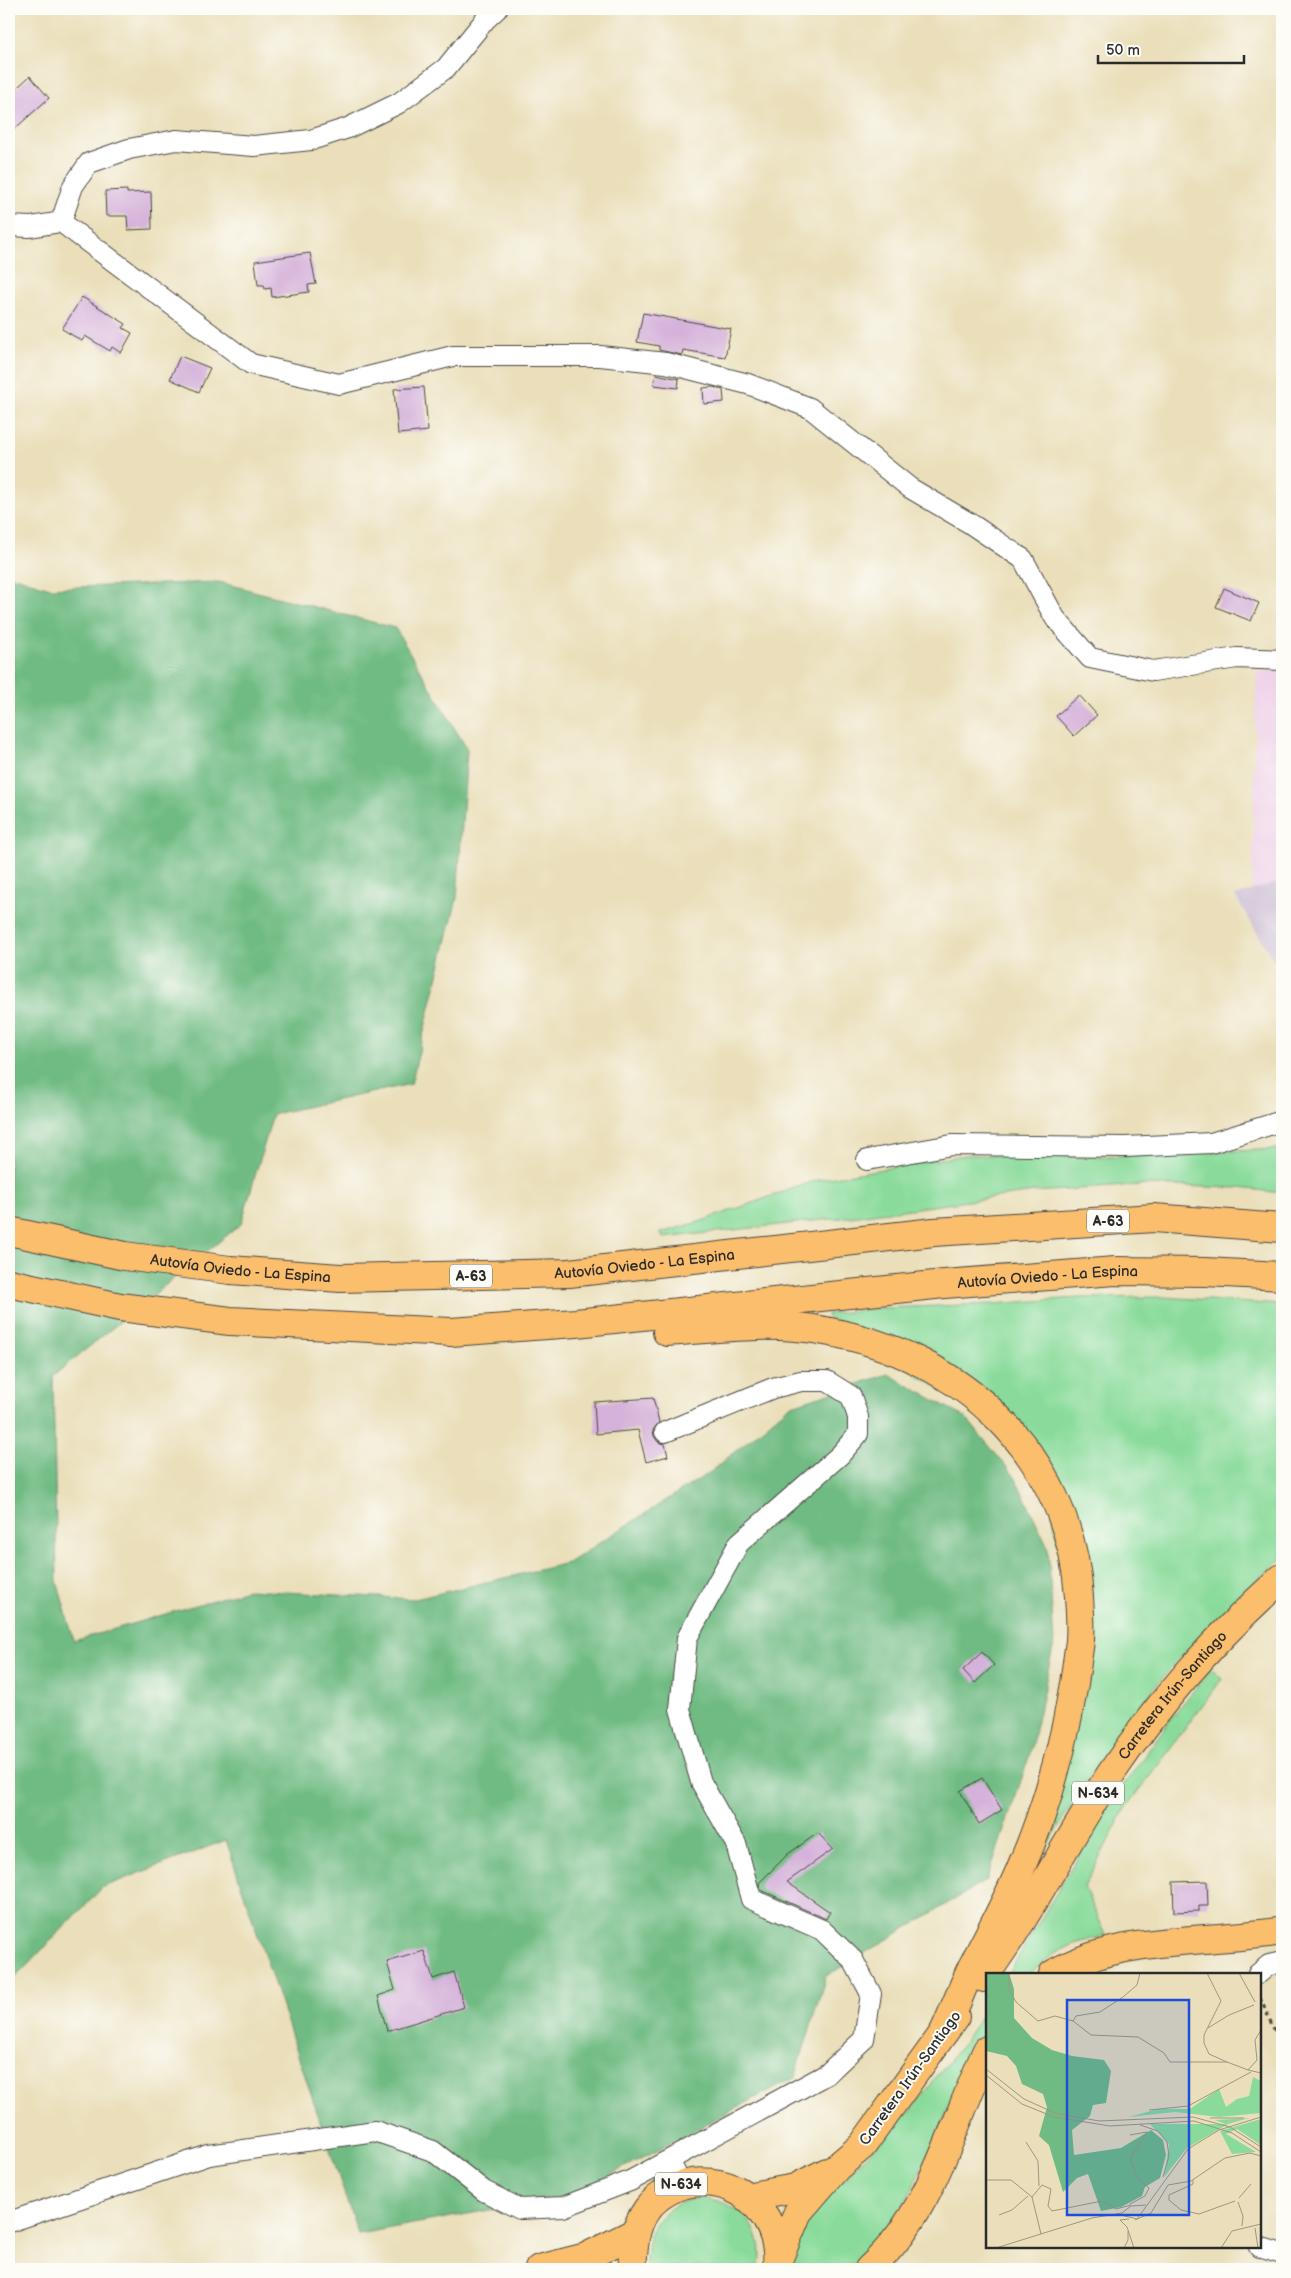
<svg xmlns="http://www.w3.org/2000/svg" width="1291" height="2278" viewBox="0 0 1291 2278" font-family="'Balsamiq Sans',sans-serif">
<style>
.built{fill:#eed0e8}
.industrial{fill:#ccbed4}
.green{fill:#8adb9b;stroke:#5a8363}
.forest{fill:#6fbb83;stroke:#4d7357}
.building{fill:#d5b2da}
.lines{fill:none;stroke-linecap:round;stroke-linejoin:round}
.minor-casing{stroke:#484640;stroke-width:22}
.highway-casing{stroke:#484640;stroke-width:30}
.path{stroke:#484640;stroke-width:3;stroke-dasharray:4 4;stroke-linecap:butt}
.minor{stroke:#fff;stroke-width:20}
.highway{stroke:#fabe6d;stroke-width:28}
.labels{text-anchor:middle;stroke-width:4;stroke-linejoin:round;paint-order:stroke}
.shield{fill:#fdfcf7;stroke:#6a6a68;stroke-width:1}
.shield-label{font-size:14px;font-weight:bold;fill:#2b2b2b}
.street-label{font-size:15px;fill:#2b2b2b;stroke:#fdfcf7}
.inset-road{fill:none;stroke:#9e9781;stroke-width:1}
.view{fill:#1d4ed8;fill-opacity:0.15;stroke:#1d4ed8;stroke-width:2.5}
.inset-edge{fill:none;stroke:#2b2b2b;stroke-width:2.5}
</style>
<rect width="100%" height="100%" fill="#fdfcf7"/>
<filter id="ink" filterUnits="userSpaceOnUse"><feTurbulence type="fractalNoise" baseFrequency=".02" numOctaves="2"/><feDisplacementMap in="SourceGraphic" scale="10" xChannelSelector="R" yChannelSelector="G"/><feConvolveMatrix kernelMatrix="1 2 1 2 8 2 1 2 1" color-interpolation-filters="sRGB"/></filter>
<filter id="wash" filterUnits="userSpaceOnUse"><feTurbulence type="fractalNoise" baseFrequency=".0096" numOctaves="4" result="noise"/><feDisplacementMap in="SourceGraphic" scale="20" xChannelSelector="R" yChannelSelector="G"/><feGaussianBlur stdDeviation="1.12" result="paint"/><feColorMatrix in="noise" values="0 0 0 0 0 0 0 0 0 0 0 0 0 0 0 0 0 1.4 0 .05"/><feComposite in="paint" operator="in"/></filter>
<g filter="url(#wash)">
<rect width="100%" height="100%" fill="#eadfba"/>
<path class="built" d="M1256 671H1282V881L1252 892Z"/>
<path class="industrial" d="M1282 881V974L1235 896Z"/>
<path class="green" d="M1282 1149V1193L1240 1188 1141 1185 1034 1192 858 1216 663 1238 661 1233 699 1222 817 1180 965 1155 1087 1157Z
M1164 1297 1282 1305V1559C1214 1614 1156 1681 1106 1752 1079 1791 1056 1832 1031 1872L1083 1690 1042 1454 828 1318 827 1314 882 1308 992 1304 1078 1298Z
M1211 1669 1222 1679 1126 1807 1084 1887 1106 1935 1074 1944 1054 1954 1028 1974H1008L1108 1807 1176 1712Z
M987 2007V2023L957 2081 936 2140 913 2188 901 2208 875 2243 846 2269H790L795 2249 805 2225 839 2184 915 2105 958 2050Z
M698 2198C738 2199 768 2228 758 2269H647C645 2262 646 2257 647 2250 650 2220 670 2203 698 2198Z"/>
<path class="forest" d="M9 575 50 588 219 582 395 628 467 749 457 898 411 1084 273 1114 241 1224 53 1376 57 1581 74 1641 247 1590 415 1599 568 1563 712 1471 789 1406 888 1374 966 1418 1015 1477 1048 1547 1054 1643 1029 1757 987 1880 826 1976 795 2077 572 2195 358 2234 226 1840 103 1887 9 1984Z"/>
<g id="blocks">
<path class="building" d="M30 76 49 98 9 134V95Z
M127 190V193L151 192 152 229 128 230 127 216H106L105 191Z
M310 253 316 284 308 285 309 292 272 297 271 288 265 289 264 285H258L255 261Z
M82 297 126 324 123 328 132 333 121 353 112 347 110 351 85 336 82 341 62 329Z
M643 313 731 329 725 357 683 350 682 355 659 350V346L637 342Z
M180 356 210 368 199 392 170 379Z
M656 374 679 379 678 388 654 385Z
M424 387 428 431 398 434 394 389Z
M713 387 723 390 724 402 704 404 703 388Z
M1224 588 1259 603 1251 621 1216 607Z
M1079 695 1097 715 1074 736 1056 716Z
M653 1398 659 1422 653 1430 654 1436 658 1442 665 1444 668 1456 646 1462 638 1430 596 1434 594 1402Z
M982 1652 994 1665 975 1683 963 1670Z
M982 1778 1002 1810 979 1824 960 1791Z
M818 1833 833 1849 787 1882 830 1912 826 1919 761 1890 759 1883 788 1854Z
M1207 1881 1208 1906H1199V1911L1174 1912 1173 1882Z
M424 1951 433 1979 454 1972 464 2007 387 2031 378 1996 395 1990 387 1962Z"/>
</g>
</g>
<g filter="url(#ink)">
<use href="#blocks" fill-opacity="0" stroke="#484640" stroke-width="1"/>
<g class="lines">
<g class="minor-casing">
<path id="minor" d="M61 222 73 186 89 163 129 149 176 140 254 146 311 140 348 128 399 103 446 68 485 20 497 9
M9 226 30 227 61 222 251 364 339 384 453 356H600L666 363 748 384 810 408 910 488 971 524 1023 559 1055 618 1090 658 1153 671 1237 658 1282 660
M867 1160 952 1145 1125 1147 1211 1143 1282 1121
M665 1432 773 1388 801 1381H827L851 1396 858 1417V1434L840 1455 739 1543 687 1638 680 1709 701 1782 736 1844 751 1899 822 1930 853 1960 871 1994 864 2039 827 2074 669 2160
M1258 1974 1269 1965 1282 1962
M9 2222 209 2155 375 2131 433 2151 484 2191 520 2209 563 2207 630 2181 669 2160 681 2184
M1259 2247 1282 2254"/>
</g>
<g class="highway-casing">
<g id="highway">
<path id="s1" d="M9 1231 125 1256 230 1270 340 1278 569 1273 934 1232 1154 1218 1282 1228"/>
<path id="s2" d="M9 1283 120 1307 230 1321 451 1332 576 1323 944 1284 1115 1271 1205 1272 1282 1276"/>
<path d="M667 1332C720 1328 773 1321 825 1331 962 1355 1070 1455 1079 1597 1080 1614 1082 1632 1079 1648 1070 1723 1050 1801 1020 1870 1005 1905 987 1937 970 1971 961 1991 953 2012 944 2032"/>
<path d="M1053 1974C1122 1934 1206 1944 1282 1931"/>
<path id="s3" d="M983 1978C1031 1913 1067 1839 1112 1772 1161 1699 1217 1636 1282 1578"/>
<path d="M746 2197 795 2188 827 2172"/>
<path d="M778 2260 798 2212 837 2167 862 2146 955 2017"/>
<path d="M539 2269 586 2257 636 2232"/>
<path d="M634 2269C631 2259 634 2250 635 2239 642 2193 690 2171 732 2188 760 2199 780 2234 777 2263"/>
<path d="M869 2269C934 2210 951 2127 987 2050"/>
</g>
</g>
<path class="path" d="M759 9 782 13 818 9
M1260 1998 1282 2047"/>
<use href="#minor" class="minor"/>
<use href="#highway" class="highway"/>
</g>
</g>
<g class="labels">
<g class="shield">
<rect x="1087" y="1209.5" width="42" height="23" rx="4"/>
<rect x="450" y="1264.5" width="42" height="23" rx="4"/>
<rect x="1072" y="1781.5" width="52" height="23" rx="4"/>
<rect x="655" y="2172.5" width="52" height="23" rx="4"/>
</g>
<g class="shield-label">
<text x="1108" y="1226">A-63</text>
<text x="471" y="1281">A-63</text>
<text x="1098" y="1798">N-634</text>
<text x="681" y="2189">N-634</text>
</g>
<g class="street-label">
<text dy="5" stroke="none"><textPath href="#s1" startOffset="640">Autovía Oviedo - La Espina</textPath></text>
<text dy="5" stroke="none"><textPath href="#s1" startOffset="235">Autovía Oviedo - La Espina</textPath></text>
<text dy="5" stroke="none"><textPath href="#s2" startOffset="1045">Autovía Oviedo - La Espina</textPath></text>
<text dy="5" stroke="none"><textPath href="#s3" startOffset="341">Carretera Irún-Santiago</textPath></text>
<text transform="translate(910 2078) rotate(-54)" y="5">Carretera Irún-Santiago</text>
</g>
</g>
<g transform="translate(986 1973)">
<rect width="275" height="275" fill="#eadfba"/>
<path d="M267 104 275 108V140L233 144 189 139 143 144 172 136H204L233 116 240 134 251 126 263 123ZM263 145 242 151 201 175 178 204 183 171 164 151H239L229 147ZM275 146V172L251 156 240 161 270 179 246 181 234 158Z" fill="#8adb9b"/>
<path d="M0 0H23L28 16V45L46 65 66 77 86 83 118 87 125 98 120 130 107 132 104 143 86 157 88 182 135 175 165 157 177 167 180 182 174 205 159 214 156 223 135 234 115 238 102 201 91 205 77 219 63 172 53 163 61 134 57 121 36 111 30 93 21 83 0 78Z" fill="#6fbb83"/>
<path class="inset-road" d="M23 0V16L30 29 52 48 69 43 87 48 105 62 152 64 178 80 184 89H241L262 97M221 0 235 28 218 62V70L223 81 241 89M253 0 269 29M87 48 90 43 114 39 137 24 151 12 154 0M222 55 243 42 268 32M275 57 269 67 271 87 262 97 275 100M0 96 38 126 69 140 113 148 207 144 244 154 275 174M0 102 36 131 68 144 124 153 208 148 246 160 275 179M163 137 202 133 265 99M224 145H258M154 152 172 158 181 169 183 183 177 204M144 162 161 159 146 182 145 188 152 206 163 215 159 223 144 231M40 169 52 188 53 213M0 207H25L46 224M207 207V211L183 222V227L195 237 213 241 249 228M253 225 265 211M252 229 257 243 256 253M131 241 151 246 202 176 233 157 275 144M13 242 26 237 42 223M143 246 134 247 141 254 148 275M149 247 165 240 182 212 205 208 239 185 264 180 275 183M269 255 272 275M55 261 46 224 56 212 65 216 62 233 66 238 116 228 130 236 145 232M10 275 106 245 136 240 145 233 160 232M138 275 142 267V258M235 275 246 258 275 251"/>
<path class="view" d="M81 27H203V242H81Z"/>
<rect width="275" height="275" class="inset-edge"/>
</g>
<rect width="1291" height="2278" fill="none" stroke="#fdfcf7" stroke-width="30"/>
<path d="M1098 55v8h146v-8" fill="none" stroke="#2b2b2b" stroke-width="2.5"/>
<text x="1106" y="55" font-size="15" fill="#2b2b2b" stroke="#fdfcf7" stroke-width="4" paint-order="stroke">50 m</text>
</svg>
